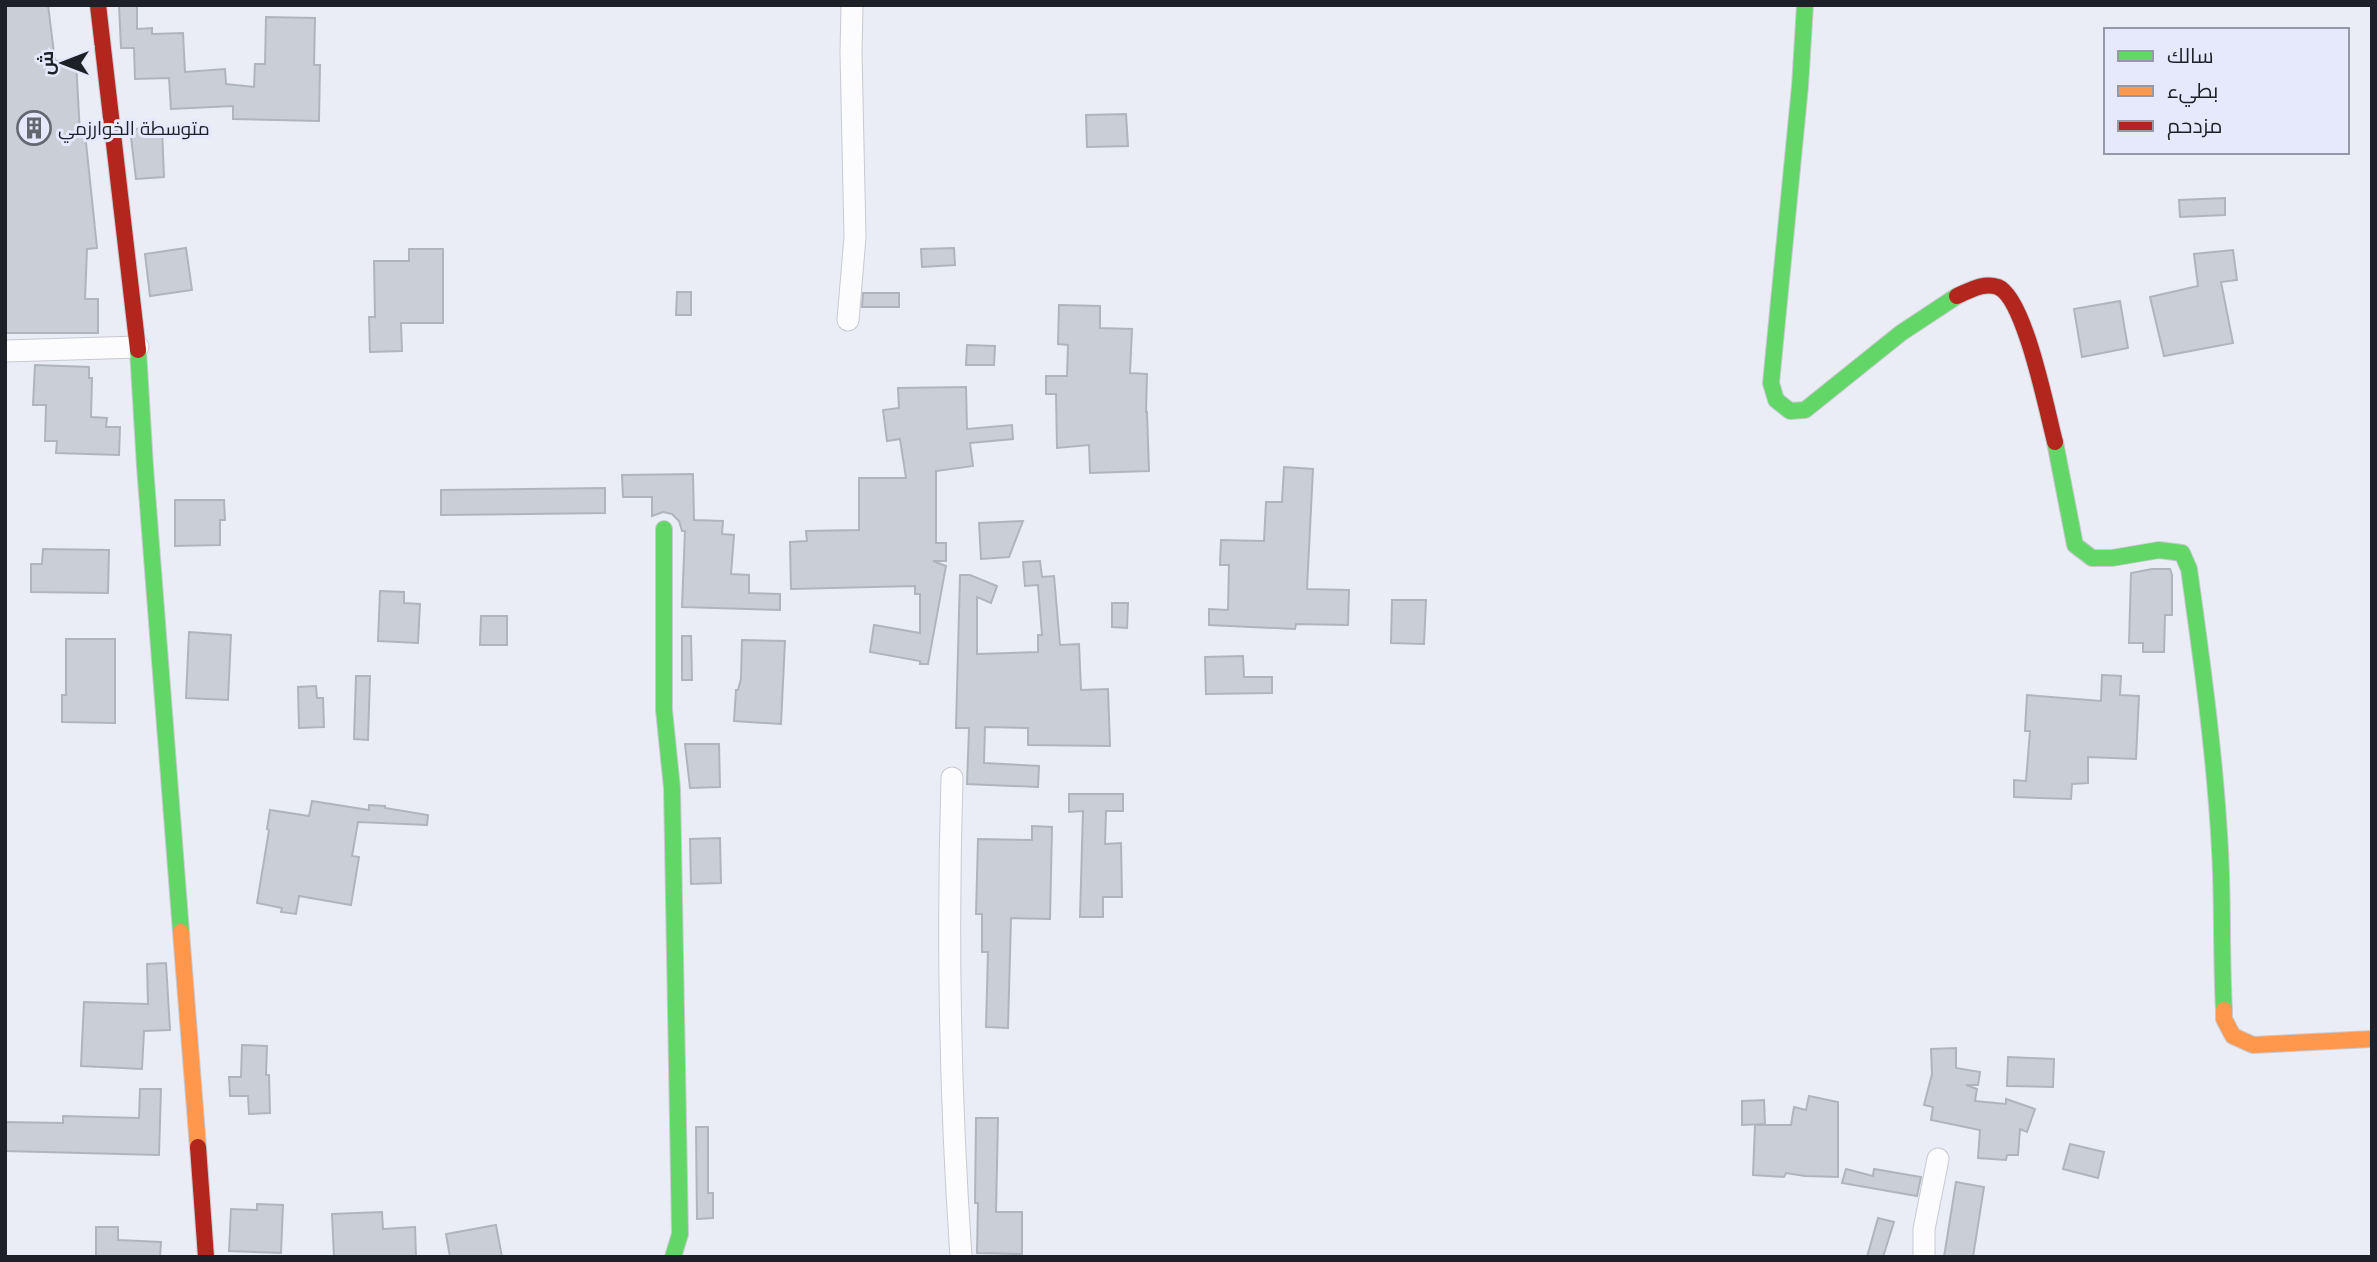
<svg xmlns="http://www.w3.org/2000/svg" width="2377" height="1262" viewBox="0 0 2377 1262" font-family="'DM Sans',Cairo,sans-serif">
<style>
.building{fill:#cacfd7;stroke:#b0b5bc;stroke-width:2}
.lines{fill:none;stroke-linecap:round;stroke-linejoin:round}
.street-casing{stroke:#c8cad3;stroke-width:23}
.fast-casing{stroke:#c8cad3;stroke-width:18}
.slow-casing{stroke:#c8cad3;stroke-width:18}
.jam-casing{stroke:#c8cad3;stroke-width:18}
.street{stroke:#fcfcfe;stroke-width:21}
.fast{stroke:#63d668;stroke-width:16}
.slow{stroke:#ff974d;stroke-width:16}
.jam{stroke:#b3261e;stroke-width:16}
.labels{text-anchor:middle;stroke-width:6;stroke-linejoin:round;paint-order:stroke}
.poi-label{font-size:19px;fill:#1e2028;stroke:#e5e9fb;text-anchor:start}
</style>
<rect width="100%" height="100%" fill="#eaecf6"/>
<path class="building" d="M5 5H48L55 61 76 60 80 134 85 133 97 248 87 249 85 299H98V333H5Z
M119 5H137V29L152 28V34L183 33 185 72 225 69 226 84 254 87 255 64H265L266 17 315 18 314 65H320L319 121 233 119V106L171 109 169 78 135 79 134 48H121Z
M1126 114 1128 146 1087 147 1086 115Z
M162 128 164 177 136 179 130 129Z
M2225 198V215L2180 217 2179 200Z
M186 248 192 290 150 296 145 254Z
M954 248 955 265 922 267 921 249Z
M409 249H443V323H401L402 351 370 352 369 317H375L374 261H409Z
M2233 250 2237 280 2221 282 2233 343 2164 356 2150 297 2198 286 2194 254Z
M677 292H691V315H676Z
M863 293H899V307H862Z
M2120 301 2128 348 2082 357 2074 309Z
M1059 305 1100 306V328L1132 329 1130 373 1147 374 1146 412H1147L1149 471 1090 473 1089 445 1057 448 1056 394H1046V376H1067L1068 345 1058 344Z
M967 345 995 346 994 365H966Z
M35 365 89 367V378H92L91 417 107 418 106 427H120L119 455 56 453 57 441H45L46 405H33Z
M966 387 967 429 1012 425 1013 439 970 443 973 466 936 471V543H946V561H933L946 566 928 664H920V661L870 652 874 625 920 633V594H915V586L791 589 790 542 807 541 806 531 859 530V478H906L900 439 887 441 883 410 899 408 898 388Z
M1284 467 1313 469 1307 589 1349 590 1348 625 1296 624 1295 629 1209 625V609L1228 610 1229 565H1220L1221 540 1264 541 1266 502H1282Z
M693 474 694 520 723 521 722 534 734 535 731 574 749 575V593L780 594V610L682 607 685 531H682L679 521 672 514 663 512 652 516V497H623L622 475Z
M605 488V513L441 515V490Z
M175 500H224L225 520H220V545L175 546Z
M1023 521 1009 557 981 559 979 523Z
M43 549 109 550 108 593 31 592V564H42Z
M1040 561 1042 577 1054 576 1060 645 1079 644 1081 690 1108 689 1110 746 1028 745V728L985 727 984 763 1039 766 1038 787 967 784 969 728H956L960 575H970L997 586 991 603 977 597V654L1038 652V635H1042L1038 585 1025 586 1023 562Z
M2152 569H2170L2172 575V615H2165L2164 652H2143V643H2129L2131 573Z
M380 591 404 592V603L420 604 418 643 378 641Z
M1392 600H1426L1424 644 1391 643Z
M1112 603H1128L1127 628 1112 627Z
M481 616H507V645H480Z
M189 632 231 635 228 700 186 698Z
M682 636H691L692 680H682Z
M66 639H115V723L62 722V695H66Z
M742 640 785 641 781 724 734 721 736 690H738L741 679Z
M1243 656 1244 677H1272V693L1206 694 1205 657Z
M2102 675 2121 676 2120 695 2139 696 2136 759 2088 757V783L2072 784 2071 799 2014 797V780L2026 781 2030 731H2025L2027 695 2101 701Z
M356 676H370L368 740 354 739Z
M316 686 317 698H323L324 727 299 728 298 687Z
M685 744H719L720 787 690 788Z
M1069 794H1123V811H1106L1105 844 1121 843 1122 897H1103V917H1080L1083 811 1069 812Z
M312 801 369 810V805L385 806V808L428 815 427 825 358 822 352 856 359 857 351 905 299 896 296 914 281 912 282 908 257 903 269 830 267 829 270 810 309 816Z
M1032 826 1052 827 1050 919 1011 918 1008 1028 986 1027 988 952H982V914H976L978 839 1032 840Z
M720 838 721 883 691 884 690 839Z
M166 963 170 1030 144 1031 142 1069 81 1066 84 1002 148 1004 147 964Z
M242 1045 267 1046 266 1075H269L270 1113 249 1114 248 1096H230L229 1077H241Z
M1956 1048V1068L1980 1072 1978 1085H1966L1977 1089 1975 1101 2006 1104V1099L2035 1109 2027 1132 2020 1129 2018 1155H2007L2006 1160 1978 1158 1980 1130 1931 1120 1933 1107 1924 1105 1932 1074 1931 1049Z
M2008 1057 2054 1059 2053 1087 2007 1086Z
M140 1089H161L159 1155 5 1151V1122L63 1123V1116L139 1118Z
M1809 1096 1838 1102V1177L1805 1176 1786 1173 1784 1177 1753 1175 1755 1125H1791L1794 1107 1806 1110Z
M1764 1100 1765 1124 1742 1125V1101Z
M976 1118H998L996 1212H1022V1254L977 1253 978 1203H975Z
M696 1127H708V1193H713V1218L697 1219Z
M2070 1144 2104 1152 2098 1178 2063 1169Z
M1846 1169 1873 1176 1874 1169 1921 1177 1917 1196 1842 1183Z
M1956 1182 1984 1187 1973 1257H1944Z
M257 1204 283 1205 281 1253 229 1251 231 1209 257 1210Z
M382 1212 383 1229 415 1227 416 1257H334L332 1214Z
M1878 1218 1894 1222 1883 1257H1867Z
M496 1225 502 1257H450L446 1234Z
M96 1227H118V1240L161 1242 160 1257H96Z"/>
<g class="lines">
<g class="street-casing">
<path id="street" d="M848 320 855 237 851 53 852 5
M5 351 138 347
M952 778C947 938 950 1097 961 1257
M1924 1257V1229L1938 1159"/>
</g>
<g class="fast-casing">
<path id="fast" d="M1805 5 1800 86 1771 383 1776 400 1790 411 1805 410 1901 333 1957 296
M138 350 145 467 181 932
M2055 442 2075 545 2092 558H2112L2159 550 2182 553 2189 569C2202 662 2215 756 2220 850 2223 903 2221 957 2224 1010
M664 529V710L672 788 680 1234 673 1257"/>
</g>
<g class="slow-casing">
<path id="slow" d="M181 932 198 1147
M2224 1010V1019L2233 1036 2253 1045 2372 1039"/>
</g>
<g class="jam-casing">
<path id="jam" d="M98 5 138 350
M1957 296C1971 290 1983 282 1998 287 2025 298 2047 412 2055 442
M198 1147 206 1257"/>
</g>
<use href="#street" class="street"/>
<use href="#fast" class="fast"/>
<use href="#slow" class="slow"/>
<use href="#jam" class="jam"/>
</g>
<defs>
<g id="building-ring" transform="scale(1.75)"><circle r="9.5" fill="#e5e9fb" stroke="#656770" stroke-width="1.5"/><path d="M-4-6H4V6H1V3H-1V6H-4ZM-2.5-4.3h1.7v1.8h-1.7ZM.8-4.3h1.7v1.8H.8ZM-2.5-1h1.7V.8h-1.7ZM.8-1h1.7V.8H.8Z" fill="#656770"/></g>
</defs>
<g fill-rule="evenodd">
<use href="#building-ring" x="34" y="128"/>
</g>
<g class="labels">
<g class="poi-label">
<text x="58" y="135">متوسطة الخوارزمي</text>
</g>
</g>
<rect width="2377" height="1262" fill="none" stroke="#1e2028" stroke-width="14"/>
<rect x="2104" y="28" width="245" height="126" fill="#e5e9fb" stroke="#9599a7" stroke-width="2"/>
<rect x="2118" y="51" width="35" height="10" fill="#63d668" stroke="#9599a7" stroke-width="2"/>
<text x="2167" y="63" font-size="21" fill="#1e2028">سالك</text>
<rect x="2118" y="86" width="35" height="10" fill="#ff974d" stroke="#9599a7" stroke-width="2"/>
<text x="2167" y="98" font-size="21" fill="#1e2028">بطيء</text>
<rect x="2118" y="121" width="35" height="10" fill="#b3261e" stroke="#9599a7" stroke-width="2"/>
<text x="2167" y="133" font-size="21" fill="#1e2028">مزدحم</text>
<g transform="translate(63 63) rotate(270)" stroke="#e5e9fb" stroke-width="5" paint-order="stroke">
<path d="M0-5L12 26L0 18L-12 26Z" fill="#1e2028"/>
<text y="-10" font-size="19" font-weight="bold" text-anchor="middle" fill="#1e2028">ش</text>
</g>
</svg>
